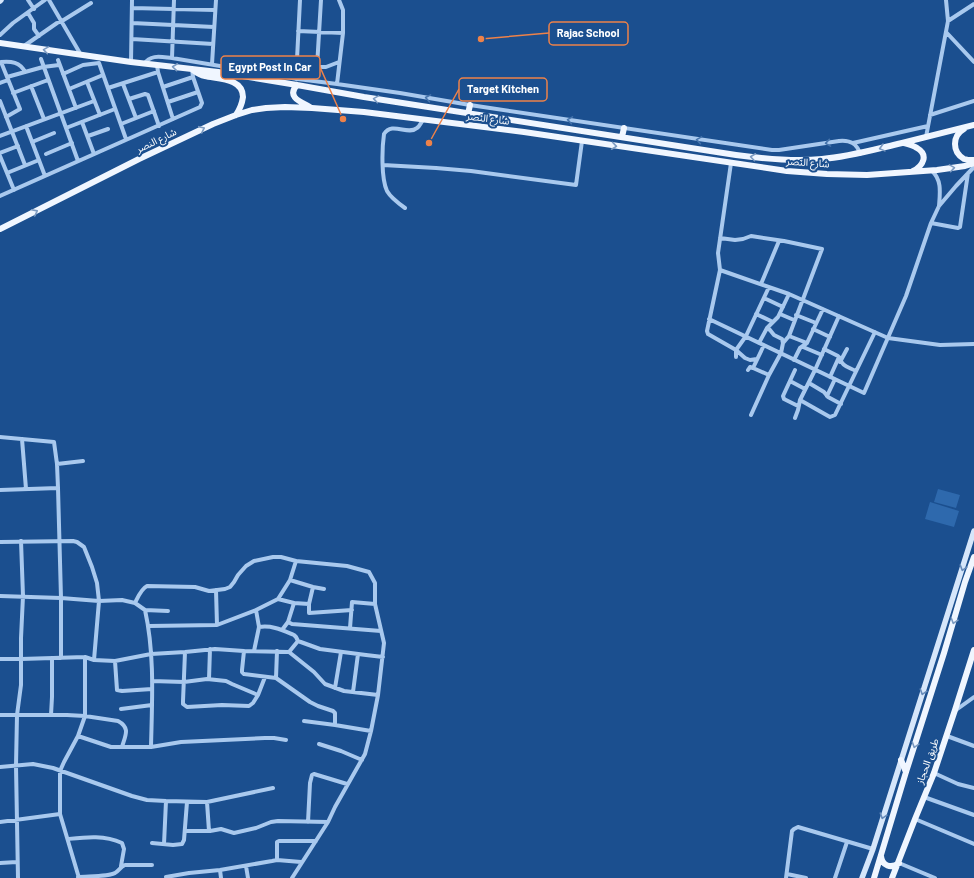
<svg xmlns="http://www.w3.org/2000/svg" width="974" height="878" viewBox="0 0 974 878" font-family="Barlow,'Noto Sans Arabic',sans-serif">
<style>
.green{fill:#2e69ad}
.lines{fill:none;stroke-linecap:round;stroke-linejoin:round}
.street{stroke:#a9c9ee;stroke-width:4}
.secondary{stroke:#d6e6fa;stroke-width:5.5}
.primary{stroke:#f0f6ff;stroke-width:6}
.oneway{stroke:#7b9ac1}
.oneway2{stroke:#4674ac}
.oneway3{stroke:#668bba}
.labels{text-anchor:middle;stroke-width:4;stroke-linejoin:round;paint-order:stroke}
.street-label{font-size:10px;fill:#fff;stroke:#1b4f8f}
.leader{fill:none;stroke:#ee8249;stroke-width:1.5}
.callout-dot{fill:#ee8249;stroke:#1b4f8f;stroke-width:1.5}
.callout{fill:#1b4f8f;stroke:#ee8249;stroke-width:1.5}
.callout-label{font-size:11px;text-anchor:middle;font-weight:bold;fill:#fff}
</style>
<rect width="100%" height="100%" fill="#1b4f8f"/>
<path class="green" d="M938 489 960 495 956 508 934 502Z
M930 502 959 511 954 527 925 519Z"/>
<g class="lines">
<path class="street" d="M28 0 34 9
M49 0 81 55
M132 8 215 10
M28 13 34 23V29L39 36
M948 21 974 4
M132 23 214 27
M298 31 343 33
M946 32 974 62
M0 35 13 23 45 0
M132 39 213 44
M24 46 57 23 62 21 91 3
M172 58 174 0
M41 59 78 161
M58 60 76 108
M131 62 132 0
M144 64C151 54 161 57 172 58L298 79 337 84 400 93 470 105 772 150H779L839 141C850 140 857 143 860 154
M212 64 216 0
M157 65 158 72 173 119
M297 67H326L339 62
M317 67 321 0
M63 74 83 65 99 63 126 139
M7 77 43 67 59 65
M296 79 300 0
M87 82 100 115
M0 83 8 80
M123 84 136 118
M337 84 343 33V10L339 0
M31 86 44 119
M163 87 193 77
M108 88 158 72
M69 89 103 75
M13 93 48 80
M129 99 145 94 148 95 159 126
M0 101 25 165
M168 102 198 92
M930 115 974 101
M6 117 20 109 1 62C11 61 20 62 25 72
M82 122 94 154
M121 124 154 111
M26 126 45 176
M66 128 115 109
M0 136 94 101
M88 136 108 129
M926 137 948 21 946 0
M32 142 54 133
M853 143 928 126
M0 153 18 146
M46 154 72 143
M0 156 14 190
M731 163 718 253 720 270 707 331 708 334 736 350 745 358 750 360 757 359
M383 165 436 168 471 171 576 185 582 141
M932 171C942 180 940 193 939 206
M7 173 39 160
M0 196 200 107 202 103 193 77 192 69
M405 208C398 203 391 198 387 191 381 178 382 148 384 134 392 121 408 136 417 128 420 126 421 122 423 120
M931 223 958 228 960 227 968 173
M720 238 735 240 743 239 751 236 784 241 822 249 789 336 783 343 781 353 769 375 751 415
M720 270 789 294 888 338 940 345 974 344
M761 284 779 241
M764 298 783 307
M756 314 773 322
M780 314 794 320
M796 315 816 323
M709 319 864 393 906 296 931 223 939 206 956 186 974 167
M767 328 770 330 774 335 782 339 783 343
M813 329 830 337
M789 336 807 343
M759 343 767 328 778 317 789 294
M803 347 822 355
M824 349 838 356C843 367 846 366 856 371
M736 357V350L746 336 769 287
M794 360 800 348 807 343 823 309
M840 362 847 349
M753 368 769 375
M748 370 750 367 753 368 764 345
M795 370 783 396 784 399 798 406
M830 377 839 357
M790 381 805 389
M809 383 824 392 828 397 841 404
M827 396 835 379
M800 400 830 417 835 415 875 332
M795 418 798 410 800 400 815 370 839 316
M0 437 54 442 57 464 58 488 61 598V658
M22 439 26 489
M57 464 83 461
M0 490 58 488
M0 542 73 541 77 542 84 547 92 567 97 583 99 601 94 660
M290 580 313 587 324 589
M313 587 309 604V613L352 610
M216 590 217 625
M0 596 61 598 99 601 122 600 135 603 145 610 168 611
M278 599 290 580 296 561
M135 603C138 597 141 589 147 586L195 587 209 591 225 589 230 587 234 582 238 575 246 566 254 561 273 557H281L296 561 347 566 369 572 375 583V604L384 643 378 695 371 731 365 754 335 807 328 822 292 878
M145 610C155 655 152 702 151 747
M256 610 278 599 294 603 309 604
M288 622 292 624 381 631
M149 626 217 625 256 610 259 627 254 651
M259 627C272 625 282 630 294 635L296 637 298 641 289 652
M350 628 352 602 375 604
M282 630 288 622 294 603
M298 641 320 649 366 655 383 657
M244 651 242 670V672L244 674 276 678 310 702 318 706 333 711 335 713V725
M185 652 183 701V704L187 707 222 705 249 706 253 703 258 695
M289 652 314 672 325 684 344 691 378 695
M85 657 94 660 115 661 151 654 185 652 215 649 244 651 289 652
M0 659H21L85 657V716L78 736 64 762 60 771V814L79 878
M115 661 117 690 122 691 152 689
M276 678 277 651
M209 679 210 649
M152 681 184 682 207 679 226 681 232 684 258 695 265 677
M335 688 341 652
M353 692 358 654
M121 709 152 705
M956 710 974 697
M0 715H67L85 716 118 721C131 728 125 736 122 747
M51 715 52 697V658
M304 721 335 725 371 731
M78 736 111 747H151L181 742 265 738H274L286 740
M947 736 974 746
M319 744 341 751 362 760
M0 767 33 764 53 768 132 796 147 800 166 801 207 802 273 788
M934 773 958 784 974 788
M924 797 974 815
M207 802 209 831
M915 819 974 844
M0 822 60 814
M308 822 310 783 312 775 314 774 347 784
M185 831H210L221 829 234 833 256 828 271 822 278 821 328 822
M68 839C87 837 104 835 122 843L124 849 121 866
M152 843 173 845 182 844 184 840 187 802
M164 844 166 801
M277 860V842L279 841H316
M0 863 17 862
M899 863 935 878
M246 866 248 878
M220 870 221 878
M787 874 806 878
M78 877C87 876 109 877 115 873 119 871 120 867 125 865H152
M166 877 189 873 220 870 272 861 277 860 301 862
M18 878 16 766 17 715 21 685V638L23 596 21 541
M786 878 792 831 794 829 798 827 873 849
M835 878 847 842"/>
<path class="secondary" d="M0 1 1 0
M862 878 873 849 974 531"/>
<path class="primary" d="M0 43 131 62 218 72 297 85 364 97 736 155C765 159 793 162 822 159 849 157 876 149 902 143 926 137 950 131 974 125
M193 70C197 73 200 75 205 76 218 79 243 78 243 97 242 104 240 109 236 115
M297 85C286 97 301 102 310 107
M468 114 470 105
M964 129C952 136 952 152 964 159 967 160 971 160 974 160
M622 137 624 128
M904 143C908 144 913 145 917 148 929 155 923 166 913 171
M0 229 139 159 213 124 236 115 252 110 266 108 285 107 312 108 364 112 524 132 787 171 827 174 867 175 937 170 965 166 974 163
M901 760 906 772
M881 856C882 866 891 869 899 863
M874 878 906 772 944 653 965 582 974 557
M892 878 915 819 934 773 955 710 974 650"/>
</g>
<defs><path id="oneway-chevron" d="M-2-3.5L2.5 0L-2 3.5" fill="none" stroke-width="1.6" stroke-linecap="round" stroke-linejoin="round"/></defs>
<g class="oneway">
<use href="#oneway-chevron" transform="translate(46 50) rotate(-171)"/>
<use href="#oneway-chevron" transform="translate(175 67) rotate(-174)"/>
<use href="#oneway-chevron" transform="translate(376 99) rotate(-171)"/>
<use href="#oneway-chevron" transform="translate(202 129) rotate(-25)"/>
<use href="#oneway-chevron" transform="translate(614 146) rotate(8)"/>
<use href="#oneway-chevron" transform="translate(882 148) rotate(165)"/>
<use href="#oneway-chevron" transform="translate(753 157) rotate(-173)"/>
<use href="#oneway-chevron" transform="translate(952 168) rotate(-9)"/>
<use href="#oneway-chevron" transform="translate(35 212) rotate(-27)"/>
<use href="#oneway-chevron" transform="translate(954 621) rotate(107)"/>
<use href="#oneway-chevron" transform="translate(915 745) rotate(108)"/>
</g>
<g class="oneway2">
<use href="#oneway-chevron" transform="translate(428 98) rotate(-170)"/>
<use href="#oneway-chevron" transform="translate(570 120) rotate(-171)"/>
<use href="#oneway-chevron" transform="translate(699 140) rotate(-171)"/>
<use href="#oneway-chevron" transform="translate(828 143) rotate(171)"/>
</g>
<g class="oneway3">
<use href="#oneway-chevron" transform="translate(963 568) rotate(107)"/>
<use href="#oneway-chevron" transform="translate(923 692) rotate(108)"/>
<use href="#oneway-chevron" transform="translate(883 816) rotate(108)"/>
</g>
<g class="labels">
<g class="street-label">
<text transform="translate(488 118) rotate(7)" y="4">شارع النصر</text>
<text transform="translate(156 140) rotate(-26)" y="4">شارع النصر</text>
<text transform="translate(808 162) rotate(4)" y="4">شارع النصر</text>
<text transform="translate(927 761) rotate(-70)" y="4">طريق الحجاز</text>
</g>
</g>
<path class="leader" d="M481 39L549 33M343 119L320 67M429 143L459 89"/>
<g class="callout-dot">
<circle cx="481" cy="39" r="4"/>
<circle cx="343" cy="119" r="4"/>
<circle cx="429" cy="143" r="4"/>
</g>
<g class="callout">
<rect x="549" y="22" width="79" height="23" rx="4"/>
<rect x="221" y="56" width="99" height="23" rx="4"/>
<rect x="459" y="78" width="88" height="23" rx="4"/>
</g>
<g class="callout-label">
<text x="588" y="37">Rajac School</text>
<text x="270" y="71">Egypt Post In Car</text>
<text x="503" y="93">Target Kitchen</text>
</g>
</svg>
